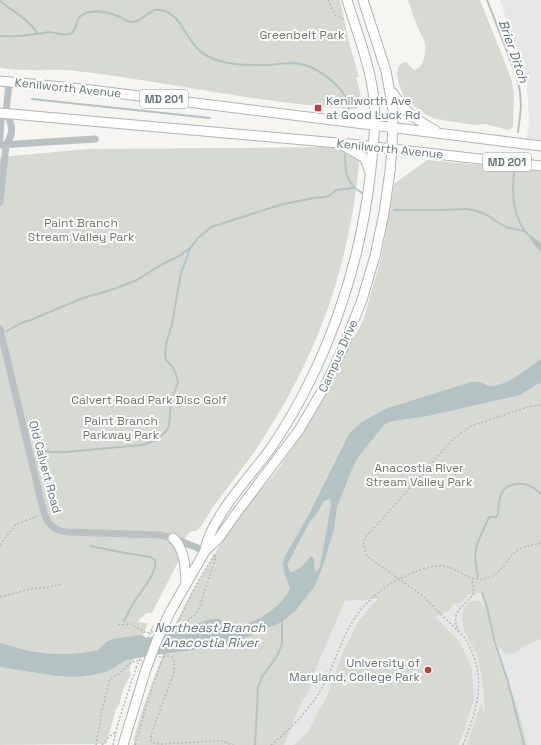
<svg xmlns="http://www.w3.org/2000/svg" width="541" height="745" viewBox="0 0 541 745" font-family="'Space Grotesk',sans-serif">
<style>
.built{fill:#e6e7e6}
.green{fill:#d7dad2}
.water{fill:#b3c3c4;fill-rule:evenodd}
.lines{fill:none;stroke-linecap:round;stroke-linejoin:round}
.stream{stroke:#b3c3c4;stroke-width:2}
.major-casing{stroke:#aeb5b7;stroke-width:11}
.path{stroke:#b5babb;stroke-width:1.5;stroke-dasharray:2 2;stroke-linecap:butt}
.minor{stroke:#bac1c2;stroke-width:7}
.major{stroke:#fff;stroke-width:9}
.major-bridge-casing{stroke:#aeb5b7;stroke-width:11;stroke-linecap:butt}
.path-bridge{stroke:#b5babb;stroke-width:1.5;stroke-dasharray:2 2;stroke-linecap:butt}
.major-bridge{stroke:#fff;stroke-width:9}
.poi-dot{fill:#d73131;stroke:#fff;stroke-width:1.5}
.labels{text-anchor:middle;stroke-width:4;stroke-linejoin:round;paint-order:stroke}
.shield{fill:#fff;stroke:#92a0a3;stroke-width:1}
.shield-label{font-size:11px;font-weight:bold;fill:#63777b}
.park-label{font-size:12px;fill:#6e7965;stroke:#fff}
.street-label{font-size:12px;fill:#63777b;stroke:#fff}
.poi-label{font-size:12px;fill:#63777b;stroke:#fff;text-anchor:start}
.water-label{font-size:13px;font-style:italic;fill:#5e7677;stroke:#fff}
</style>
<rect width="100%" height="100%" fill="#f6f5f2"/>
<path class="built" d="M500 0H541V145L526 144 529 120 527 85 521 63Z
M481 593 496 649 541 603V745H284L345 601Z"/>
<path class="green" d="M0 0H340L348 38 359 77H356C358 86 365 103 356 109 262 104 170 82 76 71 61 69 45 71 30 70 20 70 10 69 0 68Z
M408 0H480L511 78 514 93 513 127 511 129 507 130 486 124 474 125 435 119 427 115 418 110 404 96 399 85 397 75 398 68 400 64 406 62 414 70C423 69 427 52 425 44 424 39 421 34 419 30 414 20 412 10 408 0Z
M351 147 360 154C350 268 317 359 253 454 240 472 226 489 213 507 210 512 201 527 198 530 195 532 192 530 189 533 184 539 181 547 177 554L179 560 152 613H146L137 622 148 623 129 670 131 674 123 690 119 705 116 709 106 744 0 745V158L11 156 88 149Z
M427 160 541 171V639C535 641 529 644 523 647 516 652 512 656 503 652L501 648 496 649 487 616 492 640 504 674 517 705 527 745H467L481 704 485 714C484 695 483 675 477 656 473 643 461 632 462 617 462 610 466 602 474 601 480 600 482 604 485 608L481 593 469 594 462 602 452 605 450 610 435 617 460 642 472 668 474 699 464 732 458 745H294L309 731 319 709 326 699 344 650 359 620 378 599 345 601 315 671 311 686 302 702 284 745H133L134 743V738L140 717 153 680 176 623 190 595 220 545 242 513 279 468 308 424 329 388 345 353 363 321 381 258 394 184Z"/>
<path class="water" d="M526 232 541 243V252L535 246Z
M541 359V382L520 395 428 416 392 421 385 424 358 457 352 469 337 507 334 529 324 563 315 586 296 610 282 622 235 642 219 647 169 653 126 660 108 671 93 675 75 677 57 676 0 667V643L28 651 51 654H71L90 652 98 650 106 642 113 639 141 635 147 638 182 629 211 619H219L222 621 221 627C246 630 279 611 290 589 287 577 281 571 284 558L308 516 349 434 360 423 385 409 471 382C473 382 477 382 480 382 484 383 487 386 492 386 511 384 526 369 541 359ZM329 499H330L331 505 320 566 317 572 315 571 314 567V558L311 556C305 562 299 572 290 572L287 565 309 523 318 512 324 501Z"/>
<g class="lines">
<path class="stream" d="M487 0 517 77 520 92 521 107 518 132
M0 1C13 11 29 20 38 34
M0 36C12 37 24 36 36 34 41 34 46 32 51 32 57 33 67 37 72 33 80 25 72 16 90 12 101 10 110 13 120 17 125 20 127 23 133 22 144 21 149 8 160 10 179 12 185 36 197 48 202 54 212 59 220 61 235 66 253 65 268 65 282 64 295 61 308 66 317 69 323 74 331 80 341 89 347 96 349 109
M32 99 210 118
M345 155C345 173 346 183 362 193
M514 171C512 193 512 215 527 234
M394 210H440L467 209 477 211 487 215 499 223 506 227 524 231
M7 331 21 323 33 319 83 298 111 290 137 280 159 266 179 256 190 248 198 238 211 227 283 204 314 198 324 197 329 196 336 190 353 188
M34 449 51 452H65L142 445 157 440 166 431 169 426 171 402 178 382 176 374 172 366 166 360 165 355 166 344 172 324 181 273 190 249
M90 546 120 552 150 557 155 560C158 573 139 593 133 604 130 609 127 615 124 621
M478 577 475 557 477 544 489 517H496L498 514C499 507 498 499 502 492 503 489 506 488 509 486 521 481 532 485 541 494
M482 592 487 607 494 640 508 682 524 745
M255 745 258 687 262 677 277 656 282 644V619"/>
<g class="major-casing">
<path id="major" d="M0 81 83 89 541 146
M393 93C403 111 418 121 435 130
M0 113 349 144 541 166
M342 145 365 158 369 170
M173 538C185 550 185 566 186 582
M205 551C210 517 253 474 273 445 326 366 359 271 370 177 373 151 376 125 374 99 370 65 357 32 347 0
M169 614 205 551 218 539 238 511 299 430 325 386 342 350 362 300 375 256 384 213 390 171 392 149 393 110 386 71 363 0
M123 745 146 669"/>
</g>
<path class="path" d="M328 0 335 15 345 20
M0 545 16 524 38 516
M0 597 30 589 50 587 62 584
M179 620 195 587 214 555
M118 625 131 624 146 633 153 632
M170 628 183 626 187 621 196 614 199 608 216 557 214 555
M459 632C449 611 463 608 474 593L472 579
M159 657 170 656C176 660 174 666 174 672L151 735V741L154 743 159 744 216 741H221L233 745
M96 745 102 711 109 681C112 677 116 676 120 673 130 664 127 662 142 660
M102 745 110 736 115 733
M113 745 117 726 136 668
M135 745 148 699 161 663
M271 745C285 735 312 706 320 691 341 655 342 621 378 593 385 587 392 581 401 578 411 573 433 564 444 566 463 569 467 585 490 577 503 573 506 557 518 550 525 546 533 545 541 543
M463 745C478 706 488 677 465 638L424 597 367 556C360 538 365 537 378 524L453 439 471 426 528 407 541 405"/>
<path class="minor" d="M0 138 1 119 6 113 9 82
M0 145 95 139
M0 202 6 145C14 133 13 125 6 113
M0 329 41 501C45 518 48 530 67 532L160 535 173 538 205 551"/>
<use href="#major" class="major"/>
<g class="major-bridge-casing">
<path id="major-bridge" d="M146 669 157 640 169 614"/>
</g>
<path class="path-bridge" d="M161 663 179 620
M136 668 153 626"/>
<use href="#major-bridge" class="major-bridge"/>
</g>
<g class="poi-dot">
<rect x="314" y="104" width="8" height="8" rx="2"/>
<circle cx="428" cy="670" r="4"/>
</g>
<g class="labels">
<g class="shield">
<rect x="140" y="90" width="48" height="18" rx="3"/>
<rect x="483" y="153" width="48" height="18" rx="3"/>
</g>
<g class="shield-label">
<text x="164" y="103">MD 201</text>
<text x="507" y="166">MD 201</text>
</g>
<g class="park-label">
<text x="302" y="39">Greenbelt Park</text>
<text x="81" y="227">Paint Branch<tspan x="81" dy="14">Stream Valley Park</tspan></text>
<text x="149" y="404">Calvert Road Park Disc Golf</text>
<text x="121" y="425">Paint Branch<tspan x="121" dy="14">Parkway Park</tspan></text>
<text x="419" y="472">Anacostia River<tspan x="419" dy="14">Stream Valley Park</tspan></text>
</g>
<g class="street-label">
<text transform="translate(68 88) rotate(6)" y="4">Kenilworth Avenue</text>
<text transform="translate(390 149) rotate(6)" y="4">Kenilworth Avenue</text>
<text transform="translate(338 356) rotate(-66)" y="4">Campus Drive</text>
<text transform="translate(45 467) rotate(75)" y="4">Old Calvert Road</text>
</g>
<g class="poi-label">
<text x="326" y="105">Kenilworth Ave<tspan x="326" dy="14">at Good Luck Rd</tspan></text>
<text x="420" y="667" text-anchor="end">University of<tspan x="420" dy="14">Maryland, College Park</tspan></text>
</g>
<g class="water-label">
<text transform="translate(514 51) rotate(71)" y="5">Brier Ditch</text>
<text x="210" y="632">Northeast Branch<tspan x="210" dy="15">Anacostia River</tspan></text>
</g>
</g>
</svg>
